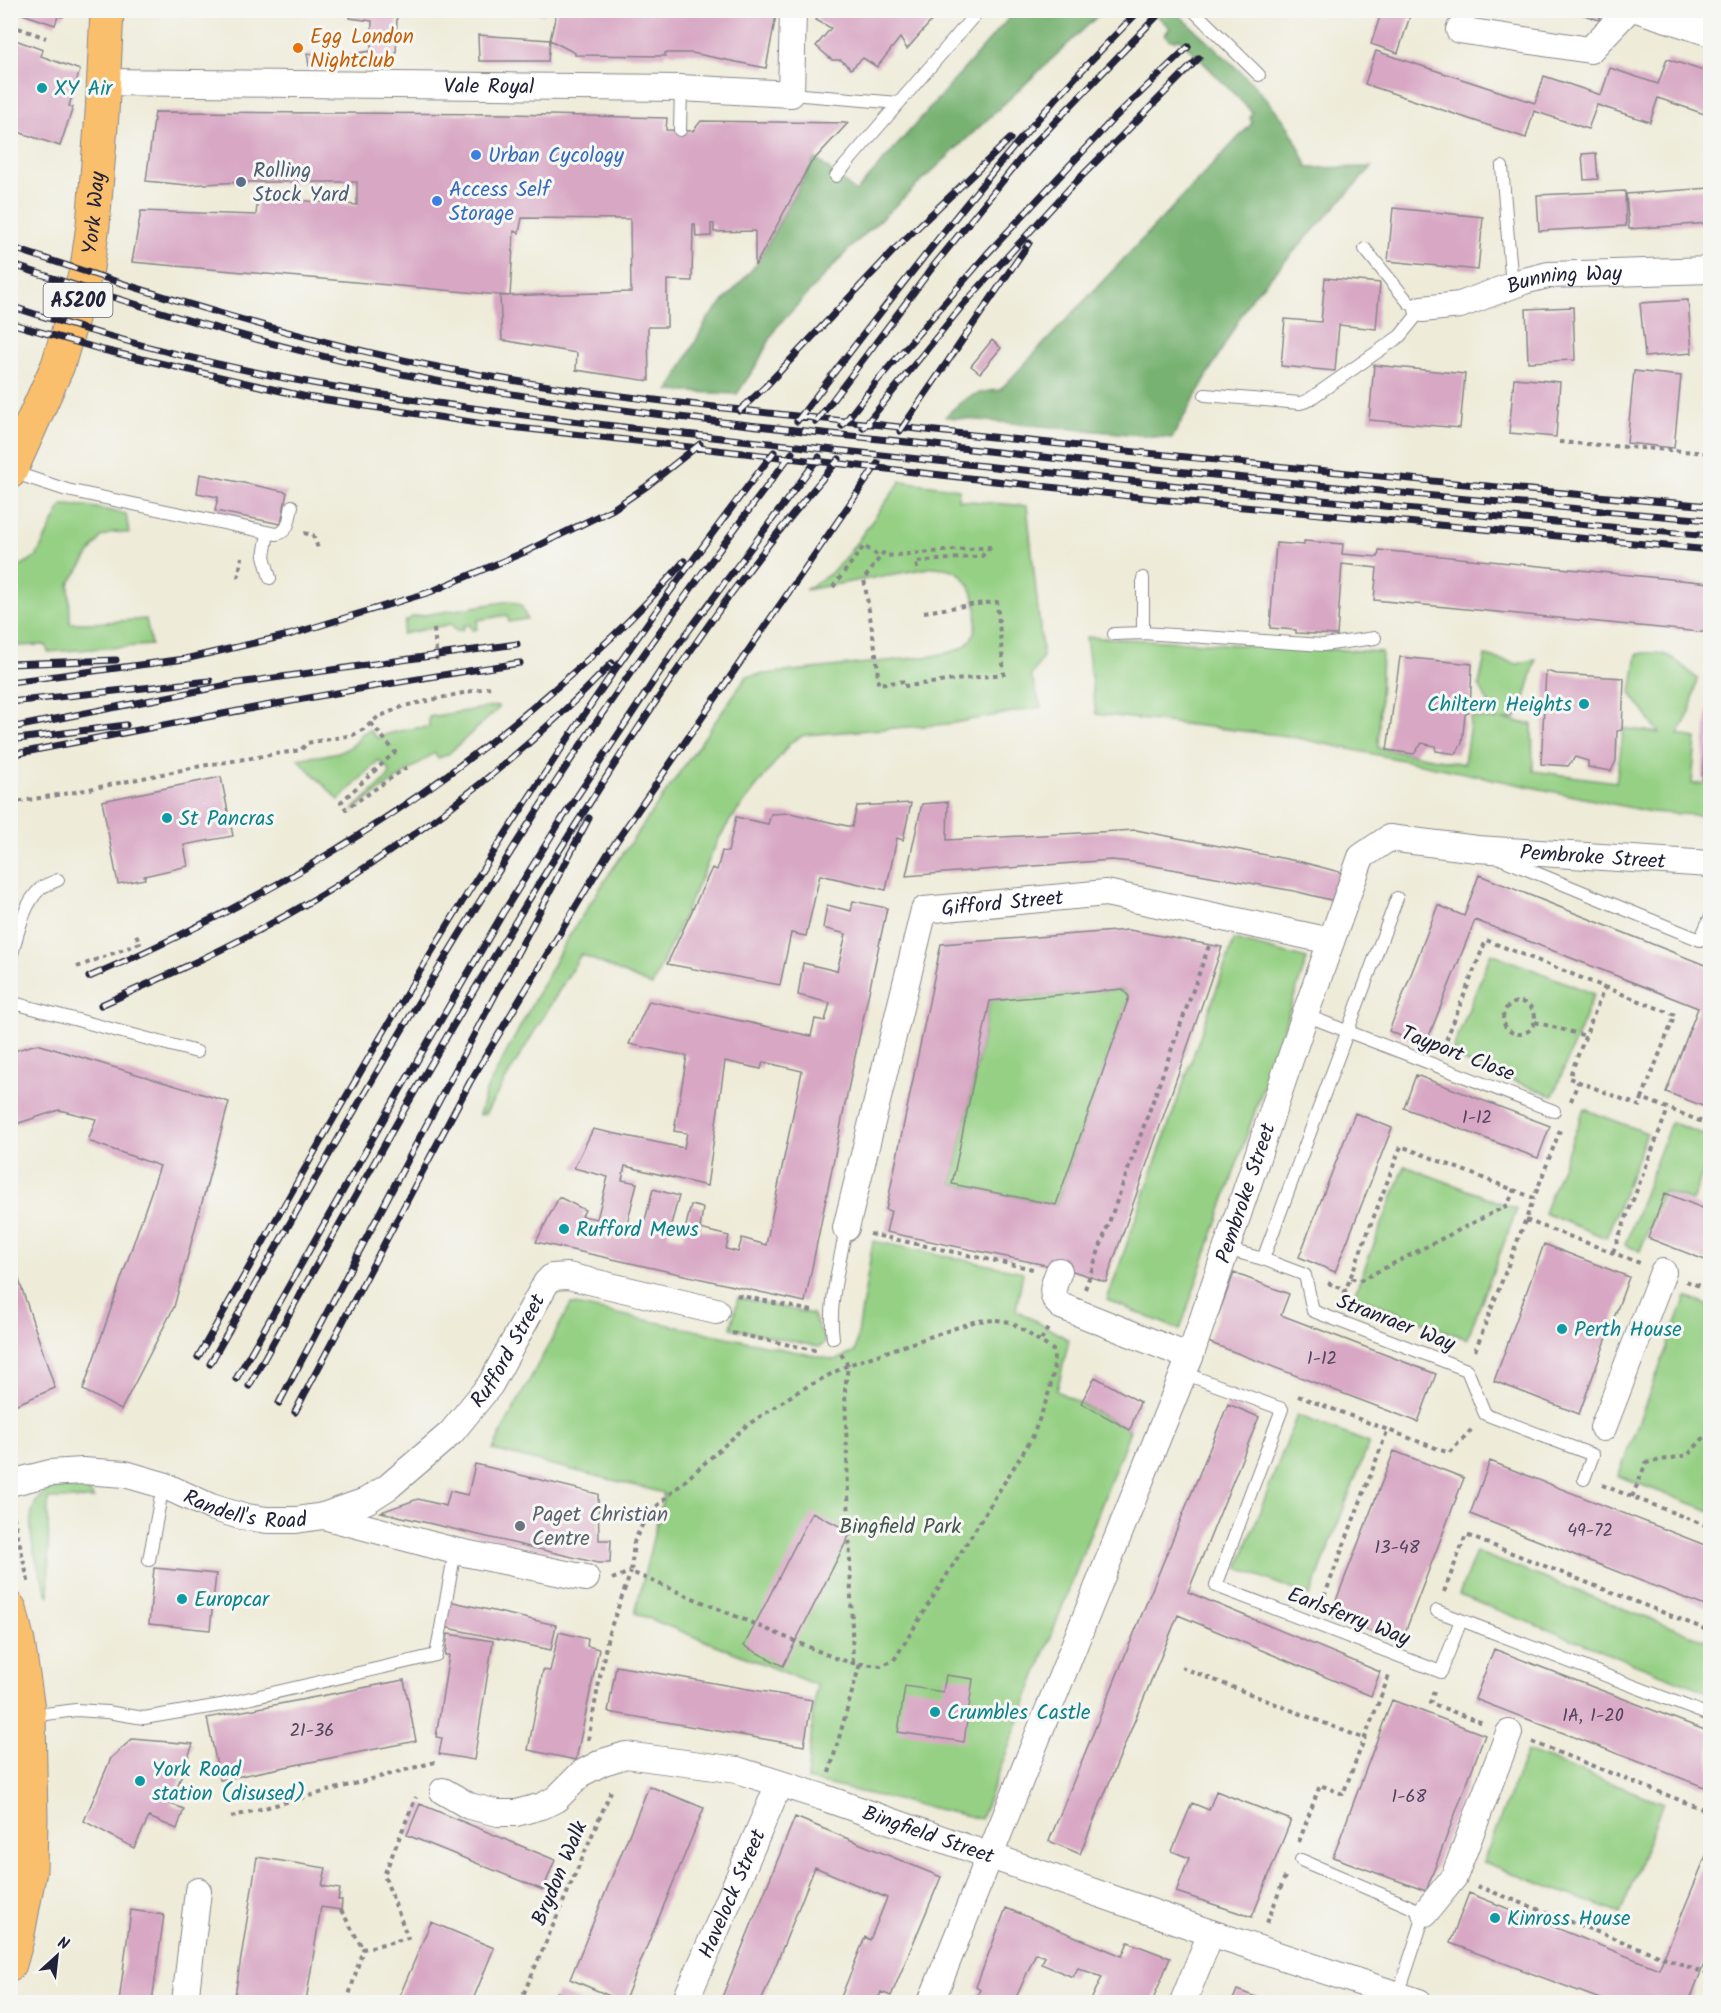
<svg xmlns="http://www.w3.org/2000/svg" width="1721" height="2013" viewBox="0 0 1721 2013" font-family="Kalam,sans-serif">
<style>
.green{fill:#95d084;stroke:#5c7960;stroke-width:1.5}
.forest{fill:#78b272;stroke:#4d6a56;stroke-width:1.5}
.building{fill:#d8a7c4;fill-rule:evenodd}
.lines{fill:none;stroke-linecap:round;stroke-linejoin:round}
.lane-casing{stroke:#88868a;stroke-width:14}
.street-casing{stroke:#88868a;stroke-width:28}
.primary-casing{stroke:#88868a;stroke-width:35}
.path{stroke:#88868a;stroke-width:4;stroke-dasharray:4.5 4.5;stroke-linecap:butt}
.lane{stroke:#fff;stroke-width:12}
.street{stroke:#fff;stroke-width:26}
.primary{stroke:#f9bf6d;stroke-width:33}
.rail-casing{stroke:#22223b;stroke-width:7}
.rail{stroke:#f6f6f2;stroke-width:4.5;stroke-dasharray:14;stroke-linecap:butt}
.path-bridge{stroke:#88868a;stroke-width:4;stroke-dasharray:4.5 4.5;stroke-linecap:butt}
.food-dot{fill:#e8710a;stroke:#f6f6f2;stroke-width:2}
.culture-dot{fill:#0f9aa8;stroke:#f6f6f2;stroke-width:2}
.shop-dot{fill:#3f7fe0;stroke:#f6f6f2;stroke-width:2}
.service-dot{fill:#5c6f8a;stroke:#f6f6f2;stroke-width:2}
.worship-dot{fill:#6b7280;stroke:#f6f6f2;stroke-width:2}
.labels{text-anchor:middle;stroke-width:6;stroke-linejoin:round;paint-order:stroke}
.number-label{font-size:18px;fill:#50435d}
.shield{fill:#f6f6f2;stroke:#626272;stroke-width:1.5}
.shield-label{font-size:20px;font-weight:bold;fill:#22223b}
.food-label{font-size:21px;fill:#c56008;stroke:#f6f6f2;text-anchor:start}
.street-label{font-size:21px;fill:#22223b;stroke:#f6f6f2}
.culture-label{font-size:21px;fill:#0d838f;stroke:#f6f6f2;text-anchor:start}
.shop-label{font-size:21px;fill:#366cbe;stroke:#f6f6f2;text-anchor:start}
.service-label{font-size:21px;fill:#4e5e75;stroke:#f6f6f2;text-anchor:start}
.worship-label{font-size:21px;fill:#5b616d;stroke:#f6f6f2;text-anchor:start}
.park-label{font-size:21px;fill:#445651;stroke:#f6f6f2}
</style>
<rect width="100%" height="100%" fill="#f6f6f2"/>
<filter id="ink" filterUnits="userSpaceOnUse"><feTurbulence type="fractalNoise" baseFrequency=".0167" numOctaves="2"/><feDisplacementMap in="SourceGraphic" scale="12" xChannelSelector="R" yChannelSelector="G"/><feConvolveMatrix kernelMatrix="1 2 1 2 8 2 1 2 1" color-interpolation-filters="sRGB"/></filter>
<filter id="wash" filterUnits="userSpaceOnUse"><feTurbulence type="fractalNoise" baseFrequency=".008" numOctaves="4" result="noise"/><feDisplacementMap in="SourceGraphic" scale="24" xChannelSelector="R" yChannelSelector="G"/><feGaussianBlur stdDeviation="1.35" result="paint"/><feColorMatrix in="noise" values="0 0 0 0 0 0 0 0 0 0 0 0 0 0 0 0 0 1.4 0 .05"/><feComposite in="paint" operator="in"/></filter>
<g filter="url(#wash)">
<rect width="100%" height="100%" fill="#eeebd8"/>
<path class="green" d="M901 481 959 489 958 500 1027 506 1043 657 1031 676 1041 707 948 724 804 735 791 742 729 822 718 840 652 986 581 954 485 1114 479 1115 486 1091 564 944 611 871 747 676 933 656C945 653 960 652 968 643 982 628 977 592 964 578 957 569 945 568 934 567L805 590 830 574 849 553Z
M62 505 86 506 126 514 129 533 113 532 101 537 69 584 70 623H93L146 619 151 645 48 652 46 645 11 646V581L18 567 36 557Z
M510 601 521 605 527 619 509 622 507 615 478 620 477 629 472 630 470 625H464L463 630 456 631 451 624 402 634 405 622 412 617Z
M1086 637 1382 652 1378 748 1464 764 1471 717 1497 720 1479 685 1485 656 1518 664 1536 659 1522 708 1515 719 1502 720 1532 724 1533 771 1616 782 1624 728 1659 733 1631 694 1637 654C1668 649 1676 659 1697 679L1690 712 1678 735 1696 738 1692 784 1710 783V816L1651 812 1287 736 1096 714Z
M498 706V709L447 755 438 758 434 753 353 810 389 776 390 771 379 760 339 800 298 759C317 755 354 756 361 734L370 730 377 738C394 731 411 728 429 727V717Z
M1234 940 1307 959 1180 1330 1107 1300Z
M1491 953 1594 994 1553 1096 1450 1056Z
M1123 989 1129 997 1056 1205 952 1184 990 1001Z
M1584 1109 1647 1133 1606 1238 1544 1213Z
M1671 1122 1710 1137V1154L1692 1201 1663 1191 1640 1251 1625 1245Z
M1405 1166 1517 1209 1467 1339 1354 1295Z
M873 1241 1023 1272 1016 1310 1069 1340 1057 1391 1130 1430 981 1819 807 1780 816 1685 635 1613 664 1493 493 1450 507 1421 571 1304 835 1360 855 1352Z
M1686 1297 1710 1306V1511L1618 1476Z
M738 1298 812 1314 826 1342 819 1347 731 1328Z
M1297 1415 1369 1443 1310 1596 1238 1568Z
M64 1486C77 1485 87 1486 94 1499H48L49 1597C39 1572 15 1511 46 1492 51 1489 58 1488 64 1486Z
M1476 1552 1710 1642V1693L1459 1595Z
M1527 1751 1663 1803 1620 1914 1483 1862Z"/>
<path class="forest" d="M1015 11H1103L848 250 776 328 757 364 737 394 669 391 707 320 755 266 815 158 856 192Z
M1152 11H1175C1211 45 1256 82 1285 122 1295 136 1301 152 1308 168L1372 167 1251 298 1172 438 945 417C962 399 974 391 1000 390L1252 123 1250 118 1252 112 1179 38 1174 41 1168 39 1165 34 1170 28Z"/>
<g id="blocks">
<path class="building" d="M66 10 63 17 58 16 55 25 14 11Z
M351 10H397L396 62 309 66 307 53 346 58V55L371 51 372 21 350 18Z
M524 10H545L544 15Z
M557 10H777L766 68 692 53H665V56L575 55V53L550 40Z
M824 10H941L907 49 900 38 877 67 863 58 851 69 841 60H832L816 46 831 28 816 20Z
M1382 10H1412L1398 53 1371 44Z
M1570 10H1602L1599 20Z
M478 35 550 40 548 61H479Z
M10 38 43 50 41 56 80 70 69 106 73 107 60 146 15 131 13 138 10 137Z
M1376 51 1535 103 1544 76 1601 95 1610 68 1658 84 1667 59 1710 73V116L1658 98 1650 122 1597 105 1588 129 1534 111 1526 138 1365 84Z
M155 112 509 114 667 118 666 130 693 131 701 121 848 123 810 164 755 266V231L714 232V224H711V236L696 237 695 224H693L692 281 667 280V327H648L649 381 576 370 577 353 502 340 500 296 631 292 630 219 522 218 519 233 514 231 510 296 132 262 141 211 256 215 258 197 357 205V182H241L187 185 146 181Z
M1596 153 1598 179 1584 180 1582 154Z
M1710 188V223L1629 229 1626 194Z
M1625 191 1626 226 1539 231 1537 195Z
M1393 208 1483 217 1478 270 1388 261Z
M1325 278 1380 283 1376 329 1339 325 1335 371 1281 366 1285 319 1321 322Z
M1688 300 1692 353 1645 357 1640 303Z
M1573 307 1575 360 1528 362 1526 309Z
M992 340 1001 348 980 373 971 366Z
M1374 365 1465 374 1460 428 1369 420Z
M1634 371 1681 376 1674 448 1627 443Z
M1514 378 1560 382 1556 437 1509 433Z
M200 474 287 492 281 524 215 511 218 497 197 493Z
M1304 541 1343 544 1342 554 1378 557 1379 550 1710 583V633L1374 600 1377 568 1342 564 1337 635 1296 633V630L1270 628 1276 543 1304 545Z
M1400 657 1472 664 1470 711 1465 715 1462 743 1456 754 1436 751 1435 746 1422 743 1414 754 1387 750Z
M1546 671 1557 674 1624 678 1622 730 1617 731 1616 761 1611 771 1588 767V761L1575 757 1568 766 1541 764Z
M1709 692H1710V779L1702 780Z
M221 777 233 836 184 845 188 866 144 876 145 879 118 884 102 801Z
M948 802 947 840 1136 830 1302 862 1343 873 1335 901 1294 891 1132 862 1111 860 906 876 922 804Z
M911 803 903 840 897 838 886 890 820 875 806 936 791 933 780 985 667 964 712 868 717 870 722 851 728 852 736 817 768 824 771 814 790 813 852 827 857 806Z
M1479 875 1710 967V1088L1703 1106 1666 1092 1698 1008 1475 920 1425 1046 1389 1031 1438 905 1464 916Z
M853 901 887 908 850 1080 805 1302 536 1242 559 1197 585 1210 582 1216 597 1219 608 1177 574 1168 593 1129 684 1148 687 1133 674 1131 687 1056 629 1044 649 1001 811 1036 815 1019 825 1021 830 1003 798 995 803 963 837 971 846 934 823 928 827 905 851 911ZM725 1061 761 1069 763 1062 802 1071 766 1245 742 1238 738 1252 726 1249 729 1236 700 1229 703 1208 691 1205 683 1238 668 1235 679 1196 653 1189 643 1228 627 1224 637 1183 622 1180 625 1166 707 1186Z
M1129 930 1222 947 1106 1282 1070 1270 886 1232 891 1211 886 1210 941 944ZM1123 989 1129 997 1056 1205 952 1184 990 1001Z
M37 1044 229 1102 174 1307 121 1410 83 1390 160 1166 88 1141 96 1119 59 1110 10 1126V1052Z
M1416 1075 1550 1126 1538 1158 1404 1108Z
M1355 1113 1392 1128 1335 1272 1299 1257Z
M1665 1193 1710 1211V1262L1648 1238Z
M1544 1244 1629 1277 1579 1414 1494 1381Z
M10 1253 55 1388 10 1407Z
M1234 1273 1289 1294 1281 1315 1436 1374 1418 1422 1208 1342Z
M1095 1377 1140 1402 1130 1430 1081 1403Z
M1228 1404 1259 1417 1188 1592 1380 1672 1371 1696 1178 1615 1080 1854 1049 1841Z
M1394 1451 1464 1478 1401 1643 1330 1616Z
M1490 1461 1710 1547V1608L1470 1514Z
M475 1464 598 1494 599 1540H611L610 1563H598L381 1512 418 1499 446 1506 450 1491 468 1495Z
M812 1512 851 1532 783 1666 744 1646Z
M154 1568 216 1574 210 1630 149 1624Z
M449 1601 556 1625 551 1650 443 1627Z
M559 1632 588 1639 587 1646 599 1649 576 1760 528 1750 543 1670 550 1671Z
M448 1634 493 1641 474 1760 439 1754 442 1738 436 1737 449 1655H445Z
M1494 1649 1710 1732V1779L1707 1788 1475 1699Z
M616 1666 812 1700 804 1746 608 1712Z
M946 1675 973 1679 964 1742 898 1732 905 1686 943 1692Z
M404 1680 416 1741 220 1780 207 1718Z
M1392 1700 1485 1735 1426 1891 1333 1857Z
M132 1739 193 1744 171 1804 184 1809 177 1829 149 1817 134 1848 84 1821 111 1758Z
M649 1786 704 1808 624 2002 570 1979Z
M1216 1791 1291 1820 1252 1917 1176 1892 1189 1858 1172 1851 1192 1803 1209 1810Z
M420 1804 555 1860 543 1890 407 1835Z
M795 1817 941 1877 891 1996 881 1992 877 2002H839L865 1937 870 1940 887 1898 815 1867 761 2002H720Z
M1710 1846V1949L1689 2002H1608L1450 1943 1469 1893 1659 1969Z
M257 1857 326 1868 322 1886 340 1889 338 1900H342L341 1910 321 1907 306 2002H234Z
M1006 1908 1122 1956 1128 1942 1170 1958 1152 2002H1090L1102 1977 1078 1968 1073 1977 1041 1964 1045 1957 1036 1953 1015 2000 1021 2002H974L980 1990 976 1987Z
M131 1910 164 1915 152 2002H119Z
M431 1922 494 1948 472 2002H397Z
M1237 1990 1269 2002H1232Z
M557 1992 583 2002H552Z"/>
</g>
</g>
<g filter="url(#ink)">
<use href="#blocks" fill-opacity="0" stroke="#88868a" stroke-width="1.5"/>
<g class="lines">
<g class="lane-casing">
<path id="lane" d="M1193 10 1259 75
M791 94 899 103
M680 130 681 88
M1502 167 1512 286
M836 176 979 10
M1205 395 1300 403 1307 401 1400 336 1422 309 1409 303 1365 249
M12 472 67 490 276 534C290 532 289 518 292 506
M268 533 264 556 270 578
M1143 633V578
M1114 634 1143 633 1323 645 1375 638
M1502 859 1700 940 1710 918
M10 961C17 938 22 905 41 888 45 885 53 882 58 880
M10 1002 197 1052
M1305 1015 1554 1111
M1226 1249 1263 1259 1305 1275 1313 1311 1467 1370 1485 1414 1593 1455 1584 1479
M1263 1259 1397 898
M833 1338C828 1304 840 1262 846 1228
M1183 1373 1282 1409 1216 1586 1441 1672 1461 1620 1709 1715 1710 1714
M149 1560 163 1485
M1437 1611 1461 1620
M30 1716 76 1710 107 1712 144 1718 221 1705 436 1655 455 1551
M1301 1860 1425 1913 1398 1995"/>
</g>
<g class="street-casing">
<g id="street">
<path d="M1639 10 1710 33"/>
<path d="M1459 30 1590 50 1628 10"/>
<path id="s1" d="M103 82 681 88 791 94 793 10"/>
<path id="s2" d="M1422 309 1460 305 1524 281 1548 275 1710 270"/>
<path id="s3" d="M846 1228 924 910 1106 893 1331 941"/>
<path d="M1059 1271C1054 1284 1048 1295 1061 1306L1190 1357"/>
<path d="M1603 1428 1663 1272"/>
<path id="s4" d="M10 1483 50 1473 83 1471 125 1474 163 1485 211 1507 240 1516 267 1520H296L323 1516 455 1551 586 1578"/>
<path id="s5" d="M323 1516 366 1501 388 1487 451 1433 490 1385 546 1283 552 1277 568 1276 716 1311"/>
<path id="s6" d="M443 1791 469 1806 498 1813H516L542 1806 556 1799 582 1773 603 1762 626 1755 737 1770 822 1797 1211 1933 1419 2002"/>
<path d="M1425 1913 1454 1877 1509 1733"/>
<path d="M185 2002 198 1891"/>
<path id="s7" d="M685 2002 779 1784"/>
<path id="s8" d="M931 2002 1190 1357 1305 1015 1361 857 1389 838 1477 849 1710 864"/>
<path d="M1183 2002 1211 1933"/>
</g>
</g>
<g class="primary-casing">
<g id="primary">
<path id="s9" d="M10 472 58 365 87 268 93 225 102 114 107 10"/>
<path d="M10 1609 18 1642 29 1716 31 1820 30 1870 17 1939 10 1964"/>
</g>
</g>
<path class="path" d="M10 25 46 38
M1559 442 1710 453
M304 533 313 535 318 548
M917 569 916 562 982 556 991 547
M238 578 242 557
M833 587 864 546 880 557
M977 604 997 602 1004 674 906 686V681L878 684 877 660 864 579 883 553 886 556 991 547
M434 629 437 661
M371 723 395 752 341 802 346 809 410 765
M10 803 75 792 201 766 301 750 307 743 353 735 364 729 378 717 404 706 490 687
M77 967 140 943 135 932
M1605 986 1569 1078 1640 1106 1642 1098
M1503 1018a16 16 0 1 1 32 0a16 16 0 1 1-32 0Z
M1535 1022 1586 1036
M1443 1048 1486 940 1675 1015 1642 1098 1710 1125
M1571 1101 1578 1082
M1526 1220 1640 1263
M870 1234 1033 1269
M1613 1252 1668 1109
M1351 1278 1359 1281 1508 1205 1514 1189
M1686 1281 1710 1290
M1328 1283 1346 1290
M1085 1289 1210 943
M737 1295 812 1311
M1341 1302 1401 1146 1534 1198 1560 1130
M996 1320 1011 1322 1053 1350C1058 1378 1042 1411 1032 1438L894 1660 881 1666 853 1663 835 1658 631 1572 634 1542 647 1515 746 1426 797 1392 848 1365 976 1321Z
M732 1333 819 1351
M1041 1340 1048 1328
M1475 1351 1534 1198
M841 1354 848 1365 845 1390 853 1663
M1298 1396 1449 1453 1473 1428
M1602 1485 1710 1527
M1632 1497 1646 1463 1688 1455 1710 1431
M13 1507 14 1518 29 1585
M612 1579 630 1572
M1444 1592 1466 1535 1710 1631
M1321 1605 1388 1429
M1181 1667 1365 1739
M1434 1691 1430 1703 1483 1723
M588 1740 608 1635 631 1572
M1532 1742 1710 1812
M829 1773 860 1664
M231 1817 435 1762
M1299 1842 1320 1785 1343 1794 1390 1673
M1477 1886 1710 1975
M341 1910 363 1949
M1267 1923 1286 1874
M347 2002 363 1949 408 1938 384 1875 416 1797
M520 2002 612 1789"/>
<use href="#lane" class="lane"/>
<use href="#street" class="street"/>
<use href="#primary" class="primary"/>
<g class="rail-casing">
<path id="rail" d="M10 247C155 295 303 342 453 370 603 398 756 411 908 428 1175 457 1443 483 1710 506
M10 264C155 312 303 357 453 384 615 413 780 428 943 446 1199 475 1454 499 1710 520
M10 306C108 338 210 365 312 383 482 413 654 431 825 449 1120 481 1415 510 1710 536
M10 323 103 350 307 397 484 424 1156 499 1710 550
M739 411 765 387 897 247 1010 139
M797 421C906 279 1013 136 1140 10
M816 422 932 268 1027 151 1157 16
M842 426 877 381 987 254 1112 120 1188 47
M863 428 962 306 1068 190 1199 58
M900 431 1029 243
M10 664 116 660
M10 682 185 659 289 635 430 592 527 551 613 509 647 486 700 444
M10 702 210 681
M10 728 238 683 517 644
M10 740 126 725
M10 755C180 722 349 688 520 663
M89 977C261 903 417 810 558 686 602 648 646 606 684 561
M101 1005C155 981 209 957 261 929 388 862 513 767 612 663
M198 1357C287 1201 374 1043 469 891 564 740 665 593 774 452
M210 1364C313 1182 415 1001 528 825 610 697 700 574 792 453
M236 1379 399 1092 503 913 560 822 675 649 819 457
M249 1386C361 1185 473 983 598 790 645 717 693 644 745 575 775 535 807 497 839 459
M279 1403 589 818
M295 1412 470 1082 607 855 878 463"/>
</g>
<use href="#rail" class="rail"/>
<path class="path-bridge" d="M924 612 977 604"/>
</g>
</g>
<circle class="food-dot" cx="298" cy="48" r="6"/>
<g class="culture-dot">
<circle cx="42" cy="88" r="6"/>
<circle cx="1584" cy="704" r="6"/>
<circle cx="167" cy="818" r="6"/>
<circle cx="564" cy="1229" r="6"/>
<circle cx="1562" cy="1329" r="6"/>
<circle cx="182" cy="1599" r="6"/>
<circle cx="935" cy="1712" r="6"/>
<circle cx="140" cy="1781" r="6"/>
<circle cx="1495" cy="1918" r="6"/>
</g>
<g class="shop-dot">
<circle cx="476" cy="155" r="6"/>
<circle cx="437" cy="201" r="6"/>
</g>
<circle class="service-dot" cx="241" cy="182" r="6"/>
<circle class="worship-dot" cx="520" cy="1526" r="6"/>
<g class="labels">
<g class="number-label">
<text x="1477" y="1123">1-12</text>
<text x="1322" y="1364">1-12</text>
<text x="1590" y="1536">49-72</text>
<text x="1397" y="1553">13-48</text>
<text x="1593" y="1721">1A, 1-20</text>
<text x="312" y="1736">21-36</text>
<text x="1409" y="1802">1-68</text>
</g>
<rect class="shield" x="43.5" y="283" width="69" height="34" rx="4.5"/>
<g class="shield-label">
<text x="78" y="307">A5200</text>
</g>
<g class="food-label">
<text x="310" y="43">Egg London<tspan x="310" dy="24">Nightclub</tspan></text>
</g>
<g class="street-label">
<text dy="7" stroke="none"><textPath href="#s1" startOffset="386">Vale Royal</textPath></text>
<text dy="7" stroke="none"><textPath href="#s9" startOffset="274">York Way</textPath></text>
<text dy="7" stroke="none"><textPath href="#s2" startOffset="147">Bunning Way</textPath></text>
<text dy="7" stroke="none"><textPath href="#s8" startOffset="1462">Pembroke Street</textPath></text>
<text dy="7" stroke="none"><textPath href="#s3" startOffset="406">Gifford Street</textPath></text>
<text transform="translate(1458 1053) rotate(21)" y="7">Tayport Close</text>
<text dy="7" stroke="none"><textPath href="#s8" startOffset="868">Pembroke Street</textPath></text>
<text transform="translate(1396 1322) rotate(21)" y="7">Stranraer Way</text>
<text dy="7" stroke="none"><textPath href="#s5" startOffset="255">Rufford Street</textPath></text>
<text dy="7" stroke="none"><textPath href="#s4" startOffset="243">Randell's Road</textPath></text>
<text transform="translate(1349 1616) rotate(21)" y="7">Earlsferry Way</text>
<text dy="7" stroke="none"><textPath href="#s6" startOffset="519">Bingfield Street</textPath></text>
<text transform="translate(559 1873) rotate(-67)" y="7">Brydon Walk</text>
<text dy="7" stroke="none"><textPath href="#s7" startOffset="118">Havelock Street</textPath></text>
</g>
<g class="culture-label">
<text x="54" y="95">XY Air</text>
<text x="1572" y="711" text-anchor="end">Chiltern Heights</text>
<text x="179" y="825">St Pancras</text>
<text x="576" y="1236">Rufford Mews</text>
<text x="1574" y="1336">Perth House</text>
<text x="194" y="1606">Europcar</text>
<text x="947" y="1719">Crumbles Castle</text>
<text x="152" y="1776">York Road<tspan x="152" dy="24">station (disused)</tspan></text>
<text x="1507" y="1925">Kinross House</text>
</g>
<g class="shop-label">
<text x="488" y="162">Urban Cycology</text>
<text x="449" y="196">Access Self<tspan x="449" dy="24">Storage</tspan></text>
</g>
<g class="service-label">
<text x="253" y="177">Rolling<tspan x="253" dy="24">Stock Yard</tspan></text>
</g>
<g class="worship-label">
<text x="532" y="1521">Paget Christian<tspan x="532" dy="24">Centre</tspan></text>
</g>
<g class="park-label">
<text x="900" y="1533">Bingfield Park</text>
</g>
</g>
<rect width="1721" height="2013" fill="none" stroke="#f6f6f2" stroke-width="36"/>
<g transform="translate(57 1956) rotate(27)" stroke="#f6f6f2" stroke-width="4.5" paint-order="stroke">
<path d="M0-4.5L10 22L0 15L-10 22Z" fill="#22223b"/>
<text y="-9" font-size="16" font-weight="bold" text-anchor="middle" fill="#22223b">N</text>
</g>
</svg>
